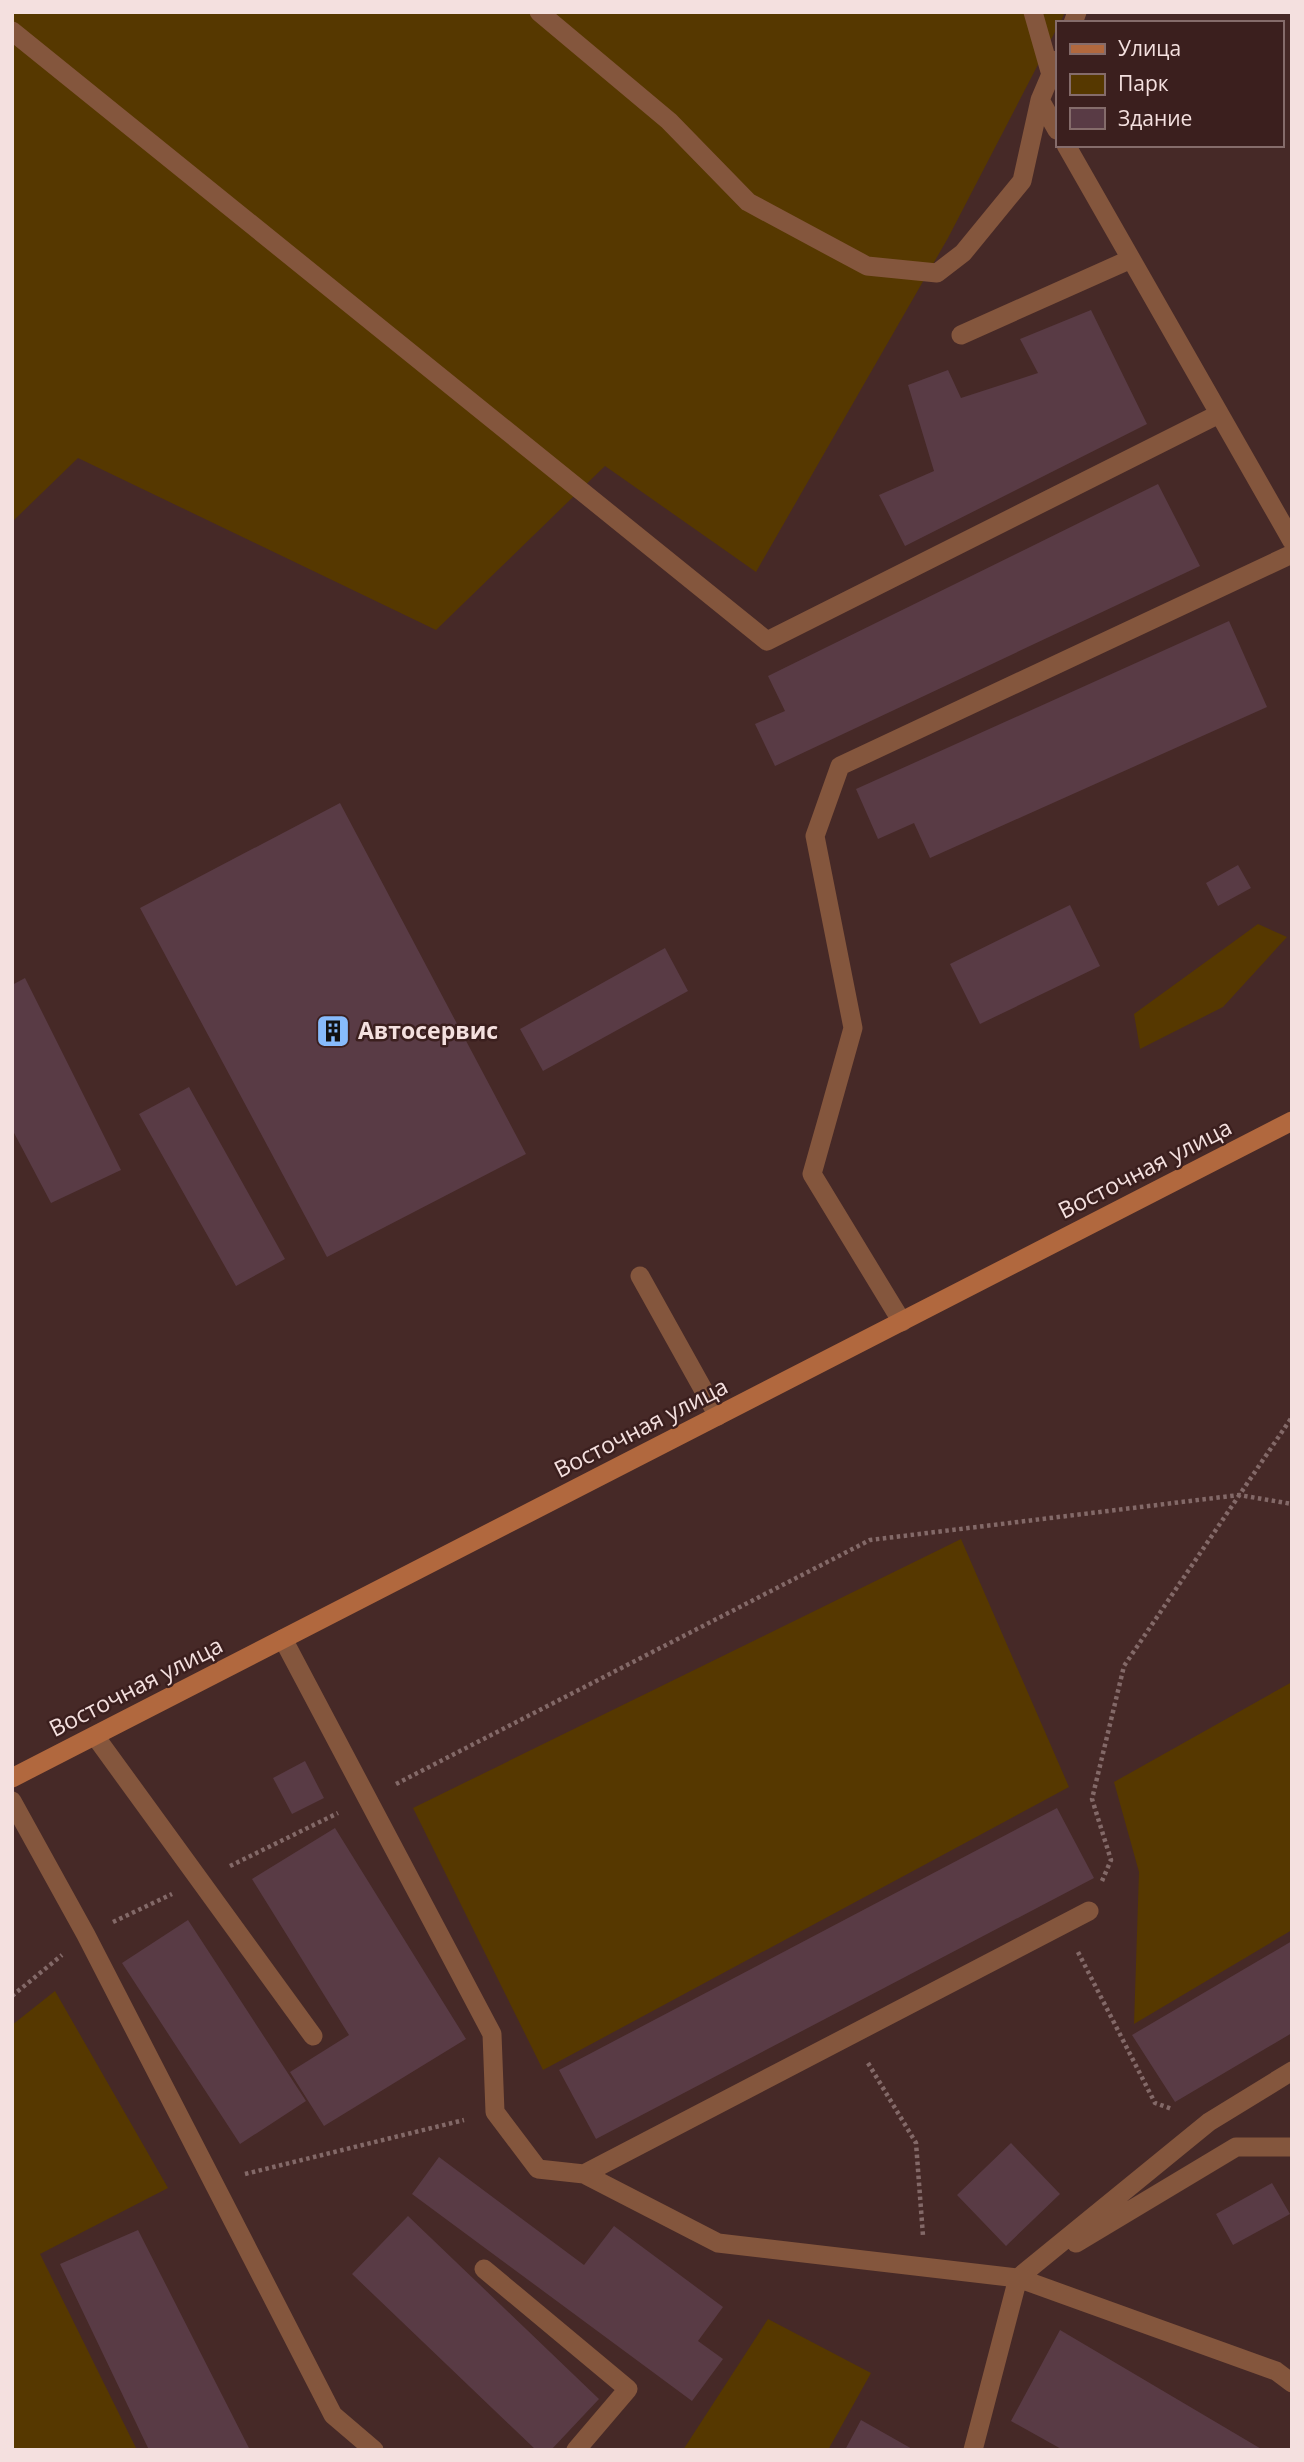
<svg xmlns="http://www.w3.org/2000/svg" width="1304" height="2462" viewBox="0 0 1304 2462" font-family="'Open Sans',sans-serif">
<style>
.green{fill:#563800}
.building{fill:#593b45}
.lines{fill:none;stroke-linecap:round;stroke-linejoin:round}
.path{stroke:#836968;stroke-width:4.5;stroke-dasharray:3.5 3.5;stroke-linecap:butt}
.service{stroke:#84563d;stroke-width:19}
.secondary{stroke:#b1683e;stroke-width:19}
.labels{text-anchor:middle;stroke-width:5;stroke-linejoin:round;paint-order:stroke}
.poi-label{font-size:23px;font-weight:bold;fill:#f4e0df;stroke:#3b1f1e;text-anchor:start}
.street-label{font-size:23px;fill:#f4e0df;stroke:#3b1f1e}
</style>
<rect width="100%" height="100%" fill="#462927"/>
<path class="green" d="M12 12H1065L1060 23H1057V28L948 238 756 572 605 466 436 630 78 458 12 522Z
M1258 924 1287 937 1223 1007 1140 1049 1134 1014Z
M961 1539 1069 1787 543 2070 413 1808Z
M1292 1682V1930L1134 2024 1139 1872 1114 1782Z
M55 1991 168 2188 40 2254 137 2450H12V2025Z
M768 2319 871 2373 828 2450H683Z"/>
<path class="building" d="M1091 310 1147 424 905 546 879 495 934 471 908 385 948 370 961 398 1038 373 1020 339Z
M1158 484 1200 566 775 766 755 724 785 711 768 676Z
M1229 621 1267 707 930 858 914 823 878 839 856 789Z
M340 803 526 1154 327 1257 140 908Z
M1238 865 1251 888 1218 906 1206 883Z
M1070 905 1100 966 980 1024 950 964Z
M665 948 688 991 543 1071 520 1029Z
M25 978 121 1170 51 1203 12 1129V985Z
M189 1087 285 1259 236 1286 139 1114Z
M305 1761 324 1798 292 1814 273 1778Z
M1057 1808 1094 1878 596 2139 559 2070Z
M335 1828 466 2039 324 2126 290 2072 349 2035 252 1879Z
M188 1920 306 2101 240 2144 122 1963Z
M1292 1941V2033L1175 2102 1132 2035Z
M1011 2143 1060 2194 1006 2246 957 2195Z
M439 2157 584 2265 614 2226 723 2307 698 2341 723 2359 692 2401 412 2194Z
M1272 2183 1290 2214 1233 2245 1216 2214Z
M408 2216 599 2399 551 2450H536L352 2274Z
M138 2230 250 2450H149L60 2264Z
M1060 2330 1263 2450H1063L1011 2421Z
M861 2420 914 2450H845Z"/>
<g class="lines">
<path class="path" d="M396 1784 870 1540 1239 1495 1292 1504
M230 1866 338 1813
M1102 1881 1111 1860 1092 1799 1124 1666 1292 1417
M113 1922 172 1894
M1078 1952 1155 2103 1172 2109
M12 1996 62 1955
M868 2063 916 2143 923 2236
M245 2174 464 2120"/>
<path class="service" d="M539 12 669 121 748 202 867 266 937 273 963 253 1022 181 1040 100
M1033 12 1051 75
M1073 23 1077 12
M12 31 767 641 1219 414
M1057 60 1040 100 1057 130
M1066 145 1292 541
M961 335 1131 259
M640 1276 718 1416
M902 1322 812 1174 853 1028 815 836 840 766 1292 554
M283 1639 492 2034 495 2112 538 2169 584 2174 718 2243 1018 2278 1209 2122 1292 2071
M95 1736 313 2036
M12 1801 86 1935 333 2415 374 2450
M584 2174 1089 1911
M1076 2243 1236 2147H1292
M484 2269 628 2389 576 2450
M1018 2278 1276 2371 1292 2383
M973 2450 1018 2278 1027 2272"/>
<path class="secondary" d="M12 1778 1292 1121"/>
</g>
<defs>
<g id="building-square" transform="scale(1.75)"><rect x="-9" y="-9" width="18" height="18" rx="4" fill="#87bbfc" stroke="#3b1f1e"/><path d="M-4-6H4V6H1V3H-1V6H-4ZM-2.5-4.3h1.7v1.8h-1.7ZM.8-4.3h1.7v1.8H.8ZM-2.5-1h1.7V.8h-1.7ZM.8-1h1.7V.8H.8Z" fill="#111"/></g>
</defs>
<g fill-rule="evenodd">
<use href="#building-square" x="333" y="1031"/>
</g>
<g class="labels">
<g class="poi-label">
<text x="358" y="1039">Автосервис</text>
</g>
<g class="street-label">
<text transform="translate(1145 1169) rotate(-27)" y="8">Восточная улица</text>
<text transform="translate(641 1428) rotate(-27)" y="8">Восточная улица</text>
<text transform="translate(136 1687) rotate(-27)" y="8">Восточная улица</text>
</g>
</g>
<rect width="1304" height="2462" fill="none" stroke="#f4e0df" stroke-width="28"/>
<rect x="1056" y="21" width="228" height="126" fill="#3b1f1e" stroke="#856c6b" stroke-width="2"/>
<rect x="1070" y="44" width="35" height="10" fill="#b1683e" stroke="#856c6b" stroke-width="2"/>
<text x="1118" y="56" font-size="21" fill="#f4e0df">Улица</text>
<rect x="1070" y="74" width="35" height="21" fill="#563800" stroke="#856c6b" stroke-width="2"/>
<text x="1118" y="91" font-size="21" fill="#f4e0df">Парк</text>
<rect x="1070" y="108" width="35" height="21" fill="#593b45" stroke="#856c6b" stroke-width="2"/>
<text x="1118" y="126" font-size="21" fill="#f4e0df">Здание</text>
</svg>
